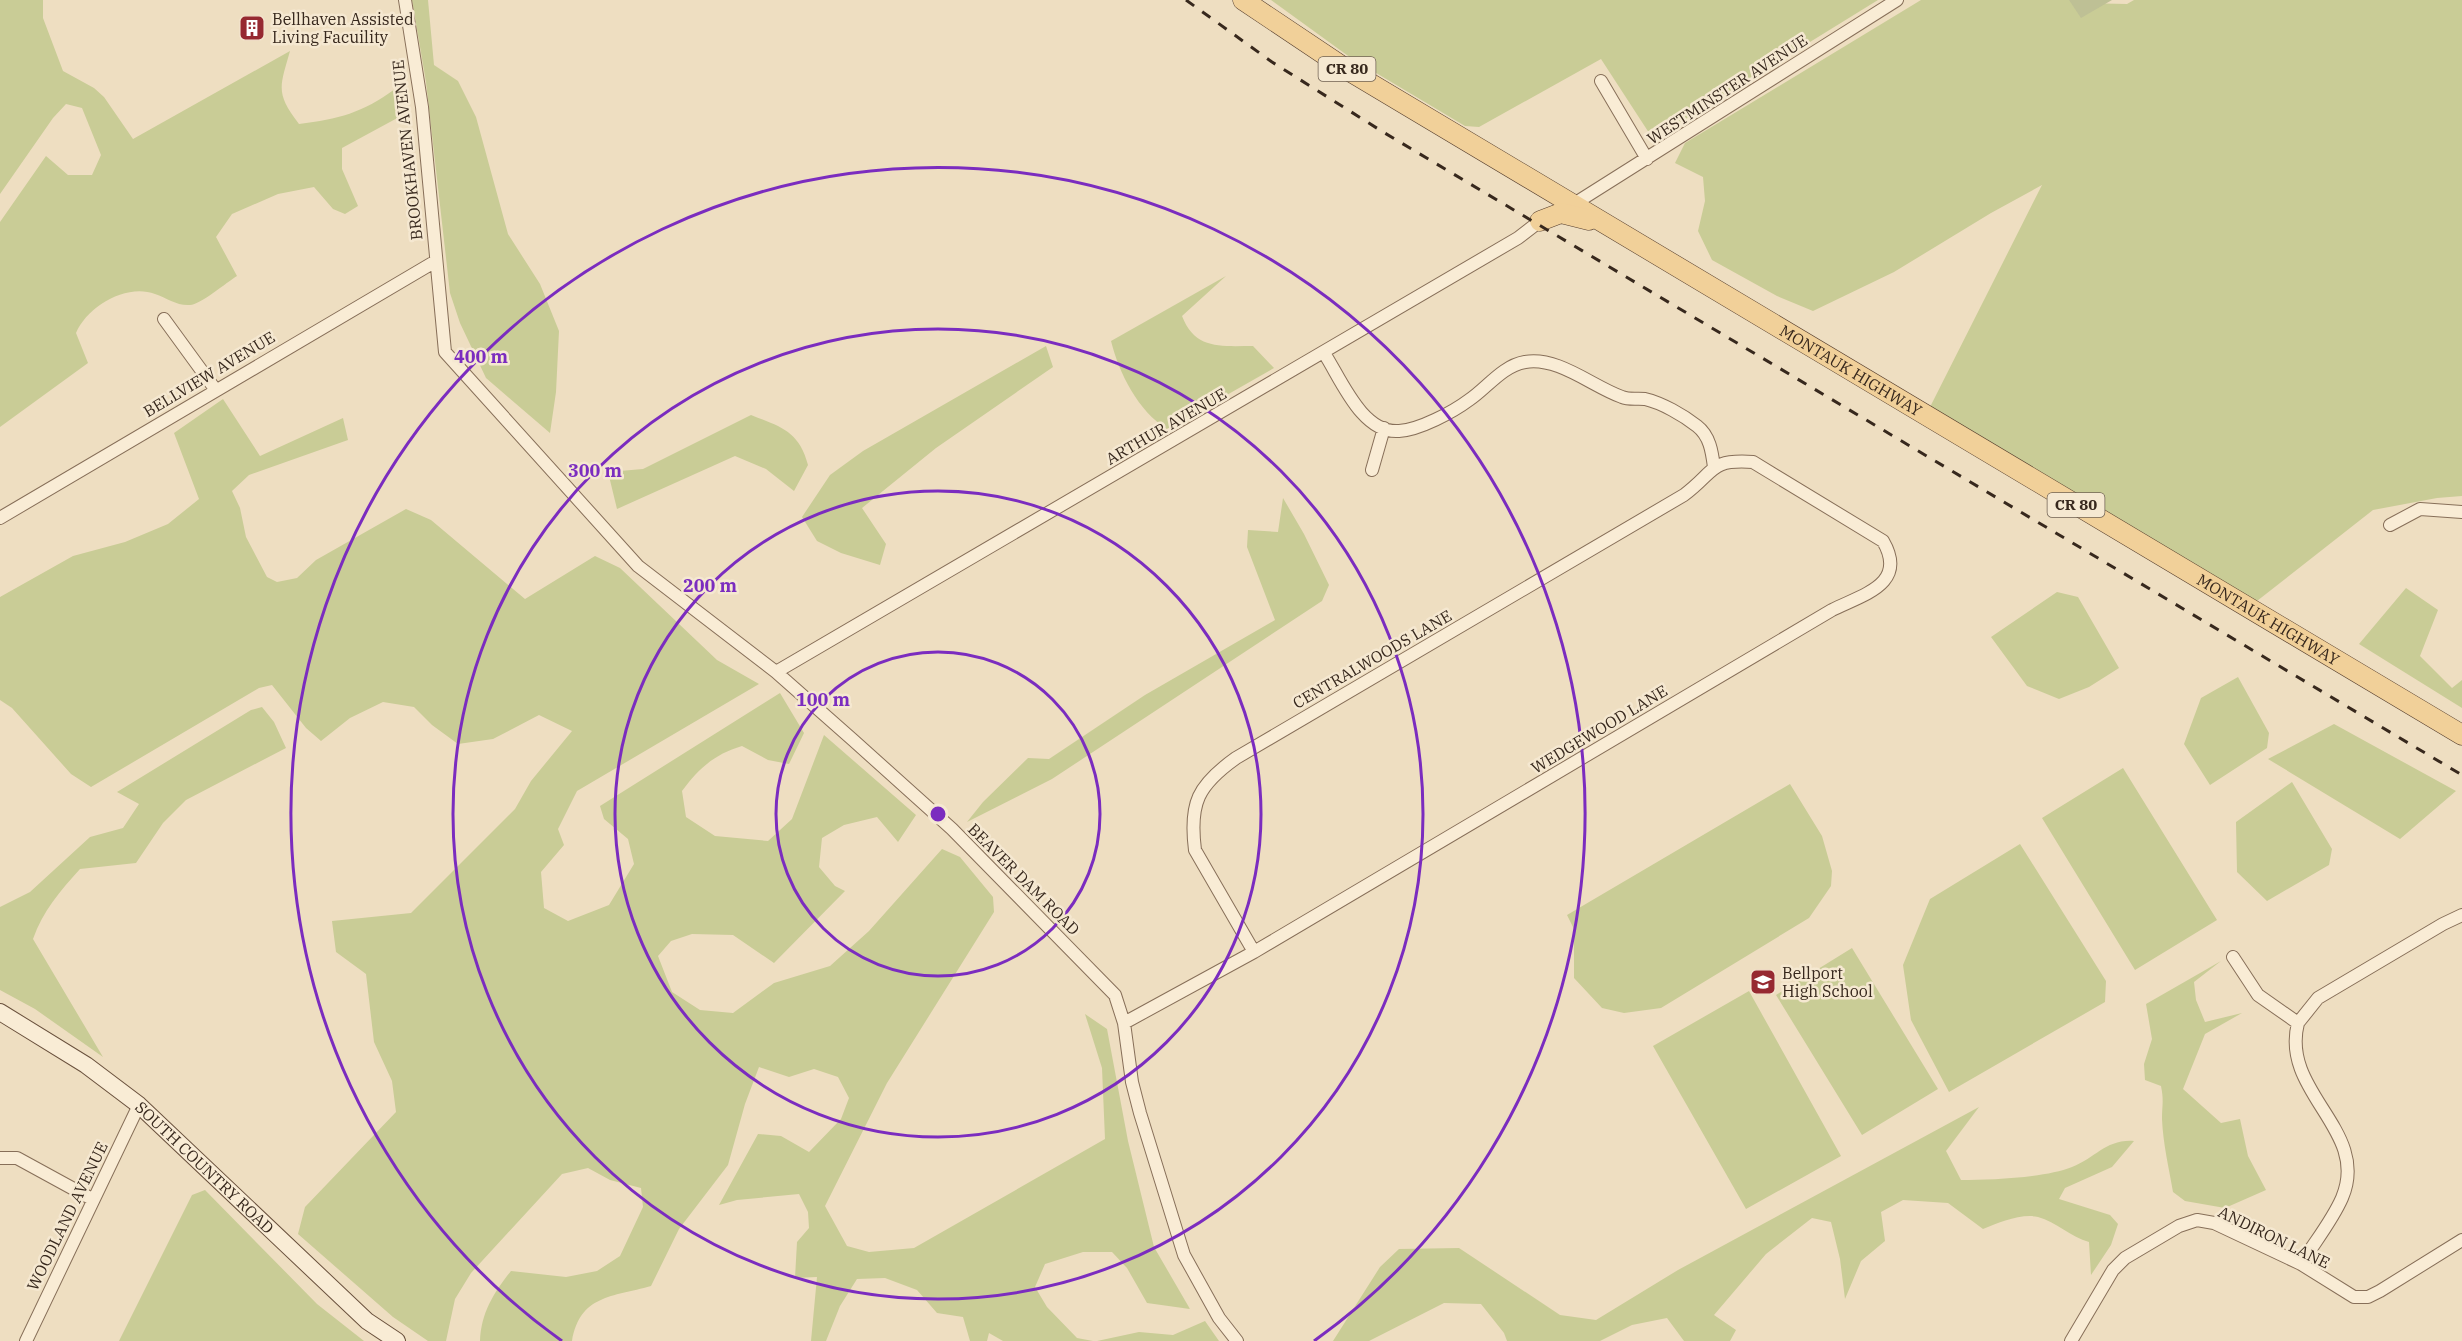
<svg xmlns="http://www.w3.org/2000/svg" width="2462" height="1341" viewBox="0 0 2462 1341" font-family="'IBM Plex Serif',serif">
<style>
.green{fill:#c9cc96}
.cemetery{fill:#bec095}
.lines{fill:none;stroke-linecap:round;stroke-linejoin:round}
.minor-casing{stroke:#876f59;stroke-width:14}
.secondary-casing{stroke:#69503c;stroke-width:18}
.primary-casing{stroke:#553d2d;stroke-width:21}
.minor{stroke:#f9ecd5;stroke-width:12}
.secondary{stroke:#f9ecd5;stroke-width:16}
.primary{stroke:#f1d099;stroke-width:20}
.rail{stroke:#37281d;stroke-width:3;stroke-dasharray:10 10;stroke-linecap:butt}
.ring{fill:none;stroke:#7b2cbf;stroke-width:3}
.labels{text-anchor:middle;stroke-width:5;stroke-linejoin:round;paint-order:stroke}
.shield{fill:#f5e8d1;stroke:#706253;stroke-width:1.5}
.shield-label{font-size:15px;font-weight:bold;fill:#37281d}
.poi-label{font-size:16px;fill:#37281d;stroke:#f5e8d1;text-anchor:start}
.street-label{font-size:16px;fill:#37281d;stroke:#f5e8d1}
.centre{fill:#7b2cbf;stroke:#f5e8d1;stroke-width:3}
.ring-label{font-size:18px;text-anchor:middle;font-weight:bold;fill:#7b2cbf;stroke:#f5e8d1;stroke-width:5;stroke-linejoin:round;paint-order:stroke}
</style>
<rect width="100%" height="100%" fill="#eedec1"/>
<path class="green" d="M0 0H43V18L63 71 94 88 104 97 133 139 290 51C280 87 275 93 299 124 339 119 362 113 395 89L401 116 342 148V169L358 206 345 214 333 209 314 187 278 194 232 214 216 237 237 276C227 282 200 305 190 305 177 306 167 298 155 294 126 283 87 307 76 333L88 363 0 427V222L46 156 68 175H92L101 155 82 108 66 104 53 118 0 194Z
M412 0H428L434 65 458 81 476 117 508 234 540 284 559 331 556 392 550 433 486 378 460 323 450 293 426 82Z
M1271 0H1878L1653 139 1601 59 1479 127 1465 126 1351 58Z
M1921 0H2076L2081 3 2127 4 2134 0H2462V496L2437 498 2373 510 2248 608 1926 415 2042 185 1991 213 1894 272 1813 311 1777 296 1712 260 1698 231 1705 201 1703 177 1675 163 1685 143Z
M1226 276 1182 316C1195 350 1221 346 1253 346L1274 368 1167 429C1138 411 1119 373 1111 341Z
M1046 346 1053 367 936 448 862 508 886 544 880 565 841 553 817 541 802 517 830 475 863 451Z
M223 399 260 456 343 418 348 440 249 475 232 491 240 508 246 537 267 577 277 582 297 578 316 560 406 509 431 520 525 599 595 556 620 568 717 660 759 684 577 791 558 829 564 845 541 872 544 908 568 921 609 905 634 864 628 839 604 819 600 806 780 693 804 733 789 764 768 760 742 746C715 754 699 768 682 791L686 817 715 836 768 841 792 819 824 735 916 815 898 842 877 817 844 825 822 838 819 867 835 886 845 891 774 963 733 935 692 934 671 941 658 956 672 992 700 1010 733 1013 774 983 830 966 869 931 942 849 960 857 993 897 994 912 887 1083 825 1206 847 1246 869 1252 914 1248 1105 1139 1102 1068 1085 1014 1107 1029 1128 1141 1154 1247 1190 1309 1147 1303 1127 1268 1112 1252H1083L1045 1264 1035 1287 1047 1307 1077 1338 1093 1341H1003L989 1333 987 1341H970L963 1317 937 1313 917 1290 885 1278 857 1279 840 1306 826 1341H811L817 1277 795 1278 797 1242 809 1228 808 1212 799 1194 737 1200 719 1205 758 1134 781 1136 809 1152 841 1119 849 1098 838 1077 814 1069 789 1077 759 1067 745 1104 728 1165 679 1229 651 1286C612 1297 580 1295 572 1341H480C481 1313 494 1292 511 1271L566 1277 597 1271 620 1256 643 1207 641 1188 610 1180 588 1168 562 1174 471 1273 455 1299 446 1341H428L393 1317 298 1234 305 1207 396 1112 392 1081 374 1042 366 974 336 952 332 921 411 913 515 809 531 781 572 731 539 715 493 739 458 744 432 725 414 707 383 702 350 718 321 741 306 728 272 685 259 688 91 787 71 774 12 708 0 700V597L73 556 125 542 168 524 199 499 174 433Z
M751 415C781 427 799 431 808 465L794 491 766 469 735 456 617 509 608 472 643 469Z
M1283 498 1304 534 1329 585 1322 601 1052 779 967 822 983 802 1028 758 1049 759 1145 695 1275 620 1247 547 1248 530 1278 532Z
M2406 588 2438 610 2420 656 2452 688 2462 680V708L2359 644Z
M2057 592 2078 597 2119 668 2089 687 2059 699 2027 686 1991 637Z
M2238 677 2269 733 2267 748 2210 785 2184 744 2201 698Z
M262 707 274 722 286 748 186 800 163 823 136 863 80 869C60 891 43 911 33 939L103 1057 35 1009 0 990V907L30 892 90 837 123 828 139 804 117 792 251 710Z
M2334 724 2456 791 2400 839 2268 759Z
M2123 768 2217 920 2135 970 2042 818Z
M2292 782 2332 849 2329 865 2267 901 2237 872 2236 822Z
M1790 784 1822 836 1832 871 1831 886 1809 918 1661 1008 1624 1013 1602 1008 1574 978V929L1567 915Z
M2020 844 2106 981 2105 1002 1949 1092 1911 1020 1903 965 1930 899Z
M1852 948 1938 1089 1862 1135 1776 995Z
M2221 961 2194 982 2196 1000 2205 1022 2242 1013 2205 1034 2183 1089 2221 1123 2240 1119 2248 1156 2266 1190 2225 1208 2185 1201 2173 1192C2169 1168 2163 1144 2162 1119 2162 1105 2164 1101 2161 1086L2145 1080 2144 1064 2152 1039 2146 1004Z
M1749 991 1841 1156 1746 1209 1653 1046Z
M1979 1107 1946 1151 1961 1180C1991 1180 2044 1178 2072 1167 2096 1158 2106 1139 2134 1141L2112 1167 2065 1188 2059 1199 2110 1215 2118 1224 2111 1245 2091 1275 2089 1242C2071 1237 2056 1222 2038 1217 2022 1213 1998 1223 1983 1229L1948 1203 1903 1200 1881 1212 1885 1241 1861 1261 1845 1299 1840 1259 1831 1222 1812 1218 1766 1254 1714 1315 1736 1330 1730 1341H1684L1667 1318 1632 1325 1600 1341H1507L1504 1333 1481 1304 1444 1303 1369 1341H1333L1380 1267 1399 1249 1459 1248 1560 1315 1596 1320 1678 1270Z
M205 1190 317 1304 364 1341H119L192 1195Z
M1205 1321 1219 1341H1097L1139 1332 1173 1335Z"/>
<path class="cemetery" d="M2069 0H2112L2081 18Z"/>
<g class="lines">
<g class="minor-casing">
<path id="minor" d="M405 0 422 107 445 352 638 566 776 672 853 740 952 829 1115 995 1124 1023 1132 1082 1140 1113 1184 1255 1219 1318 1237 1341
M1601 81 1647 159
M1574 204 1897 0
M164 319 215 389
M1324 353C1341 379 1362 434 1399 431 1419 430 1453 412 1469 400 1487 388 1502 366 1525 362 1558 356 1593 387 1622 397 1629 400 1638 398 1645 399 1662 403 1683 415 1697 426 1710 436 1712 452 1714 467
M1372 470 1384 428
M0 518 436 261
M2390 525 2420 509 2462 512
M776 672 1518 238 1544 218
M2233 957 2258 995 2298 1023C2280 1093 2371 1130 2342 1198 2332 1221 2314 1243 2301 1264
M1124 1023 1254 952 1832 610C1864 594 1908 584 1883 541L1753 462C1709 459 1716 471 1684 495L1236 758C1198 785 1189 803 1195 850L1254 952
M2298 1023 2318 998 2443 924 2462 915
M0 1158H17L92 1199
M26 1341 139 1105
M2071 1341 2113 1270 2125 1258 2179 1226 2197 1220 2214 1223 2301 1264 2354 1297H2368L2380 1291 2462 1240"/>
</g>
<g class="secondary-casing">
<g id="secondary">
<path id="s1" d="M0 1012 86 1065 139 1105 367 1321 397 1341"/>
</g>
</g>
<g class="primary-casing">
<g id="primary">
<path id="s2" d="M1243 0 1346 69 2462 735"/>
<path d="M1540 221 1561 213 1589 220"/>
</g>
</g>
<use href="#minor" class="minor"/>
<use href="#secondary" class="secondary"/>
<use href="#primary" class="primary"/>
<path class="rail" d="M1186 0 1272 62 1383 132 2462 775"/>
</g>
<g class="ring">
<circle cx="938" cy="814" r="162"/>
<circle cx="938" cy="814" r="323"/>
<circle cx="938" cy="814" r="485"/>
<path d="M562 1341A647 647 0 1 1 1314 1341"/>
</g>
<defs>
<g id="building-square" transform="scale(1.35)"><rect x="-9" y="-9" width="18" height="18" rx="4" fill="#962931" stroke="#f5e8d1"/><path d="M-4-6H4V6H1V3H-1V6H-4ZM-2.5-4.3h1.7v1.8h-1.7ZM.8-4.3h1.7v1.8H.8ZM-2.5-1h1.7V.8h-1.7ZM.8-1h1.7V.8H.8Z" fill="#fff"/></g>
<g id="school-square" transform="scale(1.35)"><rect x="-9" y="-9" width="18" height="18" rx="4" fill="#962931" stroke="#f5e8d1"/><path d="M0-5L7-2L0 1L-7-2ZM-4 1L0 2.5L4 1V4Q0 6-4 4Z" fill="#fff"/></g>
</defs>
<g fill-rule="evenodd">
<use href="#building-square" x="252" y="28"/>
<use href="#school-square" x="1763" y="982"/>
</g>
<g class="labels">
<g class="shield">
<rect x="1318.5" y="57" width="57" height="24" rx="4.5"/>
<rect x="2047.5" y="493" width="57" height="24" rx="4.5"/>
</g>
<g class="shield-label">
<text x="1347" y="74">CR 80</text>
<text x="2076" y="510">CR 80</text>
</g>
<g class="poi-label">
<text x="272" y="25">Bellhaven Assisted<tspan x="272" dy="18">Living Facuility</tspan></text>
<text x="1782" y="979">Bellport<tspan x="1782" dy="18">High School</tspan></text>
</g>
<g class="street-label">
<text transform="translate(1727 89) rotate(-33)" y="6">WESTMINSTER AVENUE</text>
<text transform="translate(407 150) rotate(-96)" y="6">BROOKHAVEN AVENUE</text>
<text dy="6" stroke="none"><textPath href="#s2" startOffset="712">MONTAUK HIGHWAY</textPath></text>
<text transform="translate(209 374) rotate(-31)" y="6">BELLVIEW AVENUE</text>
<text transform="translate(1166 426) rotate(-30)" y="6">ARTHUR AVENUE</text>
<text dy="6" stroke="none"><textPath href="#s2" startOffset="1198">MONTAUK HIGHWAY</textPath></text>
<text transform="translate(1372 659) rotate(-30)" y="6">CENTRALWOODS LANE</text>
<text transform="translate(1599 729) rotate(-31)" y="6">WEDGEWOOD LANE</text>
<text transform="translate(1024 879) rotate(45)" y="6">BEAVER DAM ROAD</text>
<text dy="6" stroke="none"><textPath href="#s1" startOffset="258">SOUTH COUNTRY ROAD</textPath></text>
<text transform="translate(67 1216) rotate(-64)" y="6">WOODLAND AVENUE</text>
<text transform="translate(2274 1237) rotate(26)" y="6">ANDIRON LANE</text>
</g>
</g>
<circle cx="938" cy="814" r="9" class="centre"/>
<g class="ring-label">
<text x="481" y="363">400 m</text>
<text x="595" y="477">300 m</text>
<text x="710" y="592">200 m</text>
<text x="823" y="706">100 m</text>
</g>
</svg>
